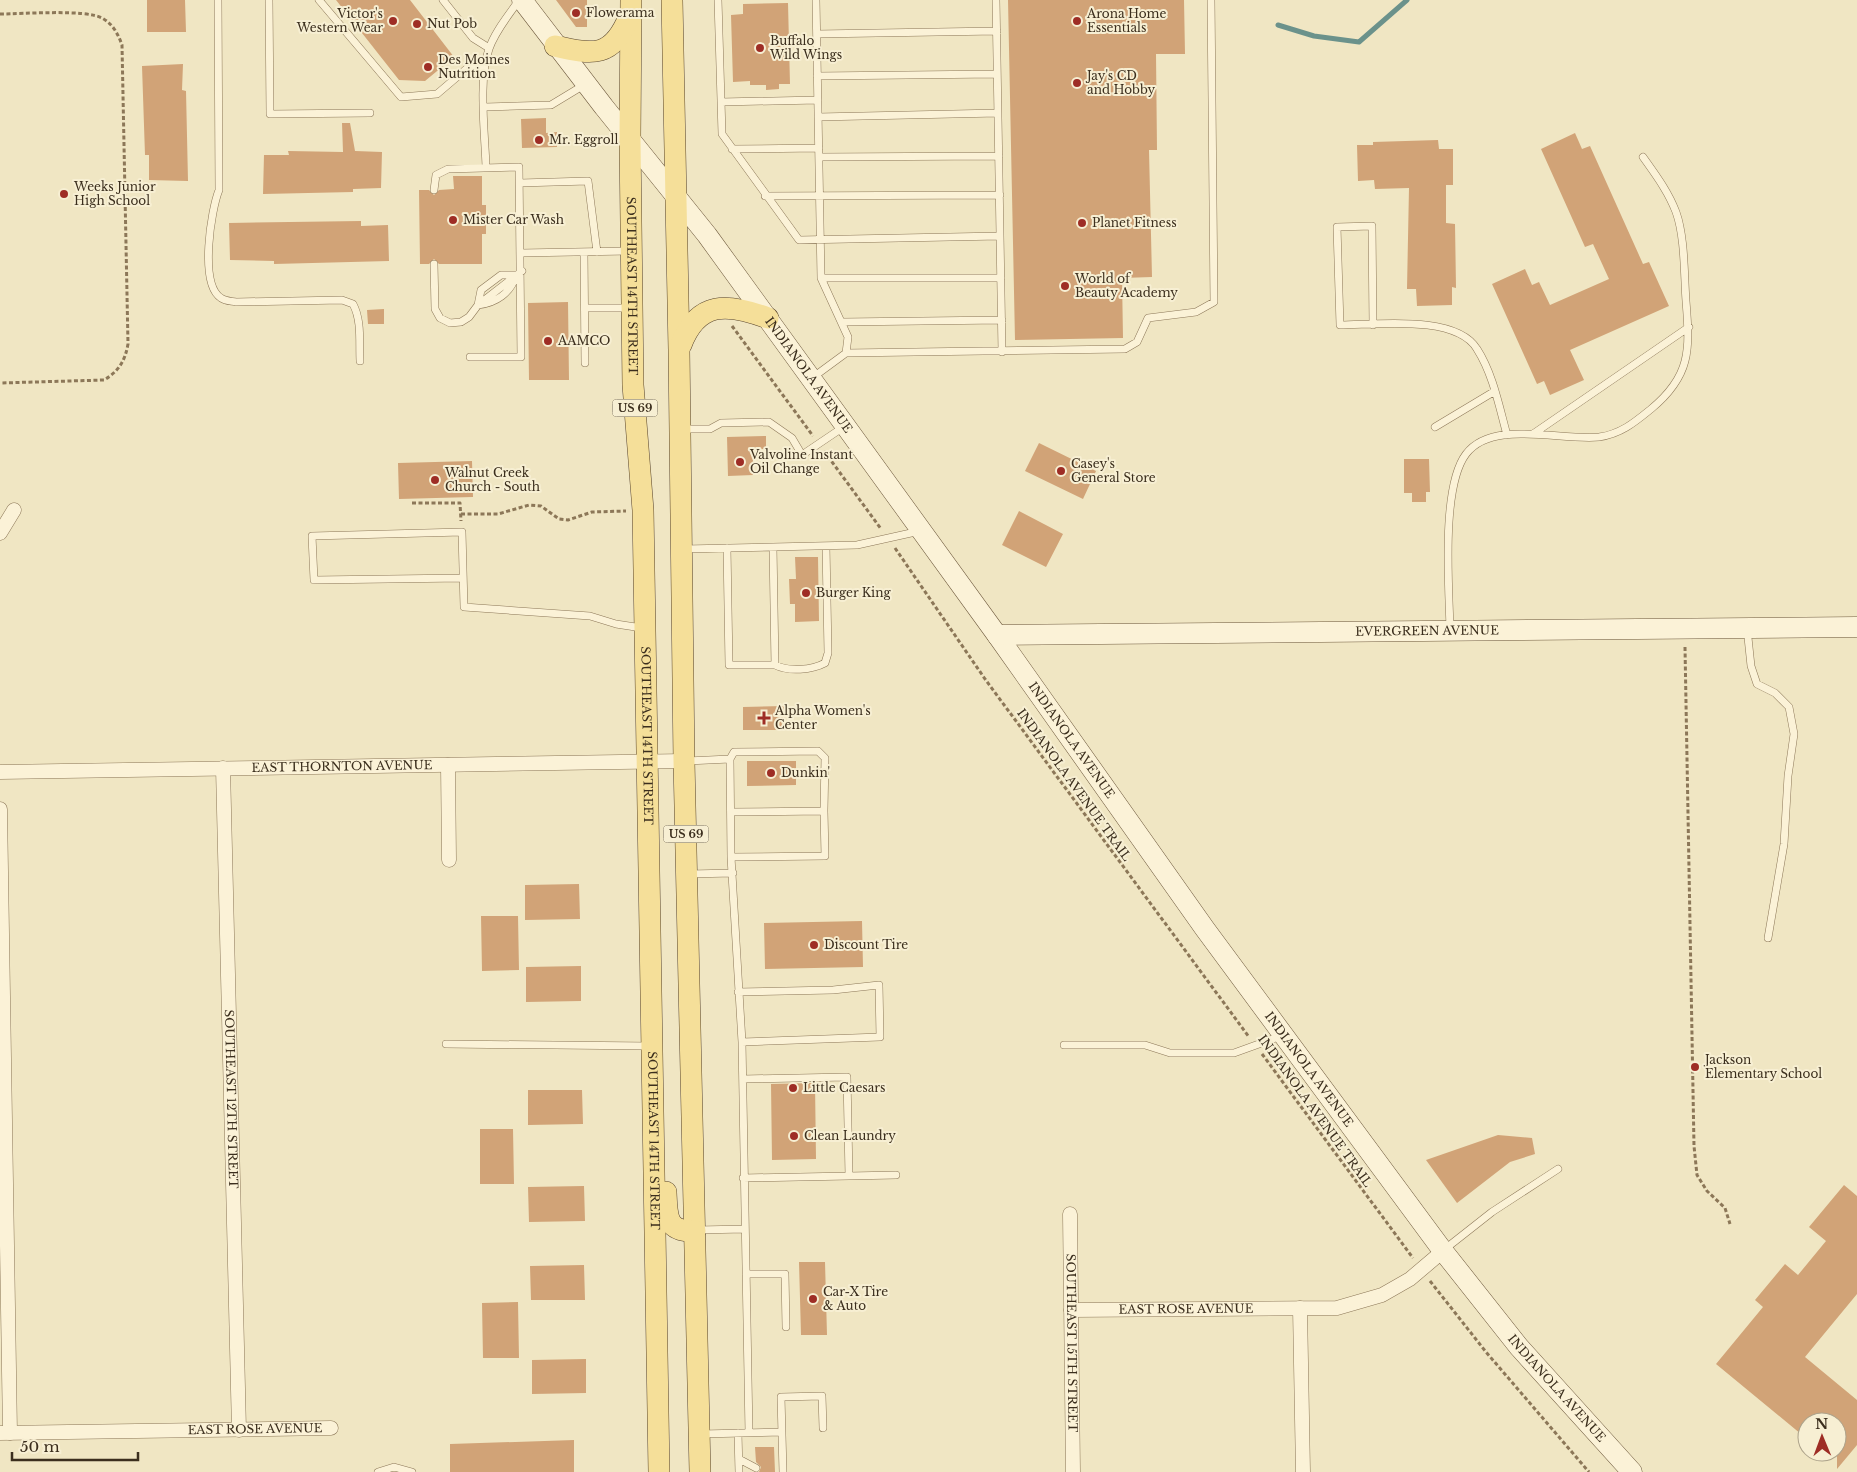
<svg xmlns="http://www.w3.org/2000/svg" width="1857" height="1472" viewBox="0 0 1857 1472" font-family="'Libre Baskerville',serif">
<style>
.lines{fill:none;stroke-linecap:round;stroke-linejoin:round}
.stream{stroke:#6b928b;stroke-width:5}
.building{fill:#d1a377}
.service-casing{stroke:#8c7758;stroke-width:8}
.minor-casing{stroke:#8c7758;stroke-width:15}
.secondary-casing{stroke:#6d583c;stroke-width:21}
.primary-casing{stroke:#59452d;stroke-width:22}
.path{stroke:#8c7758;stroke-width:3;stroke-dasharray:4 2.5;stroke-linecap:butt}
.service{stroke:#fbf2d7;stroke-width:7}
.minor{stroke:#fbf2d7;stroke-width:14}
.secondary{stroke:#fbf2d7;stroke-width:20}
.primary{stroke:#f5df99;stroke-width:21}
.poi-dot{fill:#9e2d25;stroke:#f7efd3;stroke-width:2}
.labels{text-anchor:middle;stroke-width:4;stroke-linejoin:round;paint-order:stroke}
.shield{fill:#f7efd3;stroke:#736854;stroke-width:1}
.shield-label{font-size:11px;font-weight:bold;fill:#3b2e1d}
.poi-label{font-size:12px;fill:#3b2e1d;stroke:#f7efd3;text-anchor:start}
.street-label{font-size:12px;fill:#3b2e1d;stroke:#f7efd3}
</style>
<rect width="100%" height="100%" fill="#f0e6c3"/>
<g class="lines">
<path class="stream" d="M1278 25 1314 36 1359 42 1407 0"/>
</g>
<path class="building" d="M147 0H185L186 32H147Z
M336 0H410L454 57 425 81 399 80Z
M556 0H587V27H576Z
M1008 0H1184L1185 54H1156L1157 150H1149L1152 277 1122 278 1123 338 1015 340Z
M788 3 790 84H779V89L766 90V85H750V81L733 82 731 15 743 14V4Z
M183 64 182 90 186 91 188 181 149 180V155H145L142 66Z
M546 118V133L557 132V147L522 148 521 119Z
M342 123H350L355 151 382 152 381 188 353 189V192L263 194 264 155H289L288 151 343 152Z
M1575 133 1582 149 1590 146 1643 264 1649 262 1669 306 1570 350 1584 380 1550 395 1544 381 1537 384 1492 284 1525 269 1532 285 1539 282 1550 305 1609 279 1593 244 1585 247 1541 149Z
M1438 140 1439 149H1453V185H1446V223L1455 224 1456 288 1452 287V305L1417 306 1416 289H1407L1409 188 1375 189 1374 180 1358 181 1357 145H1373V142Z
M453 176H482V205H486V234H482V264H439L434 259 429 264H420L419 190H429L434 195 439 190 454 189Z
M361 221V226L388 225 389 261 274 264V261L230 260 229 223Z
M568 302 569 380H529L528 303Z
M384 309V324H368L367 310Z
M766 436V449H753V475L728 476 727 437Z
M1039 443 1096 471 1083 499 1025 471Z
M1404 459H1429L1430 492H1426V502H1412V493H1404Z
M472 461 473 497 399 499 398 463Z
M1019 511 1063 534 1046 567 1002 545Z
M795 557H818L819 621 795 622V604H790L789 579H796Z
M784 706 785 730H743V707Z
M747 761H796V785L747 786Z
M579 884 580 919 525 920V885Z
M481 916H518L519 970 482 971Z
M862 921 863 967 765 969 764 923Z
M581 966V1001L526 1002V967Z
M815 1083 816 1159 772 1160 771 1084Z
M528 1090H582L583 1124 528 1125Z
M480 1129H513L514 1184H480Z
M1498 1135 1532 1138 1535 1154 1510 1162 1457 1203 1426 1160Z
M1844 1185 1857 1196V1294L1805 1357 1857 1400V1445L1837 1469V1422H1807V1439L1716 1364 1763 1307 1755 1300 1785 1264 1798 1275 1826 1241 1809 1227Z
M584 1186 585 1221 529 1222 528 1187Z
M799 1262H825L827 1335H801Z
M584 1265 585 1300H531L530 1266Z
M518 1302 519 1358H483L482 1303Z
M586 1359V1393L532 1394V1360Z
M574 1440V1472H450V1444Z
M755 1447H774L775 1472H759L761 1467 756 1462Z"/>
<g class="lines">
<g class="service-casing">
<path id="service" d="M218 0 219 190C211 210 199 284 221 298 225 301 231 301 236 302L342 300 353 304C362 321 359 342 360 361
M269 0 270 114 370 113
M319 0 401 97 437 94 471 65 484 67
M443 0 473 38 489 48
M718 0 722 134 799 240 1000 236
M996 0 1002 352
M817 34 997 31
M817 76 997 74
M721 102 818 100
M485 107 551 105 584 85
M818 117 998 113
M732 149 819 148
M819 157 999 156
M486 167C485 134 478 79 489 49 495 31 509 15 519 0
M520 183 588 181 597 252
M434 190 436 175 448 169 519 167 521 357H470
M765 196 1000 195
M584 252 585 363
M521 253 628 251
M434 264 435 309 440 318 450 323 461 322 469 317 478 305 522 271
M501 275H516C511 293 496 303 478 305L481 290Z
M821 278H1001
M585 308H629
M842 322 1002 320
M1373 325 1372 226 1337 227 1340 325C1375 325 1456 314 1477 349 1493 374 1499 406 1507 435
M846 353 1125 349 1137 342 1148 318 1196 312 1214 302 1211 0
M812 378 846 353 848 337 821 278 816 0
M1435 427 1495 391
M681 429H710L721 423 769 422 792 438 802 455 845 426
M1533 434 1689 327
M727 548 729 665H775L773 547
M685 549 857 545 920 531
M463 578 314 580 312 536 462 532 464 607 590 616 616 624 642 628
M1747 628 1751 666 1757 684 1775 693 1789 707 1794 734 1788 776 1784 844 1768 938
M1450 629C1449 587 1441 487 1466 454 1492 419 1560 441 1599 437 1621 434 1635 422 1651 409 1691 376 1690 350 1686 301 1684 274 1685 237 1676 212 1668 191 1655 174 1643 157
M775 665C789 672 812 670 825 663L828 653 826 546
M730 759 734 752 818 751 825 758 824 811
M687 761 730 759 731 857 742 1042 749 1433
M731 812 824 811 825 856 731 857
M690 874 733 873
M738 992 833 990 879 985 880 1037 742 1042
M446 1044 649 1046
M1064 1045H1145L1170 1053H1234L1281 1036
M743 1079 847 1077 849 1176 743 1178
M849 1176 896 1175
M698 1230 745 1229
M1445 1249 1492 1212 1558 1169
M746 1274H785L786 1327
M738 1433 739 1472
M702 1434 782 1432
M739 1459 756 1468
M378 1472 394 1467 412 1472
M783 1472 781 1397 822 1396 823 1428"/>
</g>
<g class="minor-casing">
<g id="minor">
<path d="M0 533 14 510"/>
<path d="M448 765 449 860"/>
<path id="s1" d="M223 768 239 1430"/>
<path id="s2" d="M0 772 684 761"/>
<path d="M0 809 10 1433"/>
<path id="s3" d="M1070 1214 1073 1472"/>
<path d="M1300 1308 1303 1472"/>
<path id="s4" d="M1071 1310 1337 1308 1382 1295 1410 1279 1443 1251"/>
<path id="s5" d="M0 1433 331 1428"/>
</g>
</g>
<g class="secondary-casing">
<g id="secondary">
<path id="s6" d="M522 0 604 107 707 235 997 635 1205 929 1443 1251 1519 1347 1632 1472"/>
<path id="s7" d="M997 635 1857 627"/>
</g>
</g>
<g class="primary-casing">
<g id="primary">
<path id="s8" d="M631 0 630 140 633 385 643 510 659 1472"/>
<path d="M672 0 679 350 684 761 700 1472"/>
<path d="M555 46C594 55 612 58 629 17"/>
<path d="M681 345C698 300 728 303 768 318"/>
<path d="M666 1192C667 1217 666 1232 695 1231"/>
</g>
</g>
<path class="path" d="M0 14C22 14 85 9 102 18 113 24 118 34 122 45L128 344C125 361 119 371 104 380L0 383
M732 326 813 436
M824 451 881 529
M412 503H460L461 521
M461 514H498L529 505 541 506 559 519 568 520 592 512 626 511
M895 548 985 679 1249 1037
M1685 647 1694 1146 1697 1175 1707 1191 1725 1208 1730 1224
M1262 1054 1413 1258
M1430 1281 1486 1352 1589 1472"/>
<use href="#service" class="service"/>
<use href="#minor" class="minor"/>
<use href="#secondary" class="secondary"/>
<use href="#primary" class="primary"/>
</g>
<g class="poi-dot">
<circle cx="576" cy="13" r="5"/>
<circle cx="393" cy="21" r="5"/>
<circle cx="1077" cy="21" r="5"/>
<circle cx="417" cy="24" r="5"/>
<circle cx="760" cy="48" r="5"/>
<circle cx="428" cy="67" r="5"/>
<circle cx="1077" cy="83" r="5"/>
<circle cx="539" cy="140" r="5"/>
<circle cx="64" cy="194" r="5"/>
<circle cx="453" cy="220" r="5"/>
<circle cx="1082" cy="223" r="5"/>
<circle cx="1065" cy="286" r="5"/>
<circle cx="548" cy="341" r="5"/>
<circle cx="740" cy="462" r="5"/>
<circle cx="1061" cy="471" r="5"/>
<circle cx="435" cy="480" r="5"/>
<circle cx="806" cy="593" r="5"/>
<path d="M761.5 710.5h5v5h5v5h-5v5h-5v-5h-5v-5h5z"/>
<circle cx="771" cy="773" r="5"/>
<circle cx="814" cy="945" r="5"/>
<circle cx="1695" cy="1067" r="5"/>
<circle cx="793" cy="1088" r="5"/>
<circle cx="794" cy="1136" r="5"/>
<circle cx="813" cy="1299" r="5"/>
</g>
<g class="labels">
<g class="shield">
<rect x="612.5" y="399.5" width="45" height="17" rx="4"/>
<rect x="663.5" y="825.5" width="45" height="17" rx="4"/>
</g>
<g class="shield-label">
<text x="635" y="412">US 69</text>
<text x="686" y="838">US 69</text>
</g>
<g class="poi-label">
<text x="586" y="17">Flowerama</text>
<text x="383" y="18" text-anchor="end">Victor's<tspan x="383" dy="14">Western Wear</tspan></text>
<text x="1087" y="18">Arona Home<tspan x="1087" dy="14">Essentials</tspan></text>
<text x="427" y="28">Nut Pob</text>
<text x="770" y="45">Buffalo<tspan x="770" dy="14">Wild Wings</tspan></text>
<text x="438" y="64">Des Moines<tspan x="438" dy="14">Nutrition</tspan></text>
<text x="1087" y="80">Jay's CD<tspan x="1087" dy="14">and Hobby</tspan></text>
<text x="549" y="144">Mr. Eggroll</text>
<text x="74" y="191">Weeks Junior<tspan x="74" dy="14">High School</tspan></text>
<text x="463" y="224">Mister Car Wash</text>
<text x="1092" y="227">Planet Fitness</text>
<text x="1075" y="283">World of<tspan x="1075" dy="14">Beauty Academy</tspan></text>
<text x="558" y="345">AAMCO</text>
<text x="750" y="459">Valvoline Instant<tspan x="750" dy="14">Oil Change</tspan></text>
<text x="1071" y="468">Casey's<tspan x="1071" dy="14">General Store</tspan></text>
<text x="445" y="477">Walnut Creek<tspan x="445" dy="14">Church - South</tspan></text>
<text x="816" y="597">Burger King</text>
<text x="775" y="715">Alpha Women's<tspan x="775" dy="14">Center</tspan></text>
<text x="781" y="777">Dunkin'</text>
<text x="824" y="949">Discount Tire</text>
<text x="1705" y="1064">Jackson<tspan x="1705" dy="14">Elementary School</tspan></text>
<text x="803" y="1092">Little Caesars</text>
<text x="804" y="1140">Clean Laundry</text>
<text x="823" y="1296">Car-X Tire<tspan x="823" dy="14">&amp; Auto</tspan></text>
</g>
<g class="street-label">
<text dy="4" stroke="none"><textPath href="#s8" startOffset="286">SOUTHEAST 14TH STREET</textPath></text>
<text dy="4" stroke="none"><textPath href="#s6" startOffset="472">INDIANOLA AVENUE</textPath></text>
<text dy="4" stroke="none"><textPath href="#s7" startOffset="430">EVERGREEN AVENUE</textPath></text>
<text dy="4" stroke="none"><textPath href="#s8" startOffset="736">SOUTHEAST 14TH STREET</textPath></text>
<text dy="4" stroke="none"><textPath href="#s6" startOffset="922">INDIANOLA AVENUE</textPath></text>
<text dy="4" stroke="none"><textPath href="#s2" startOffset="342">EAST THORNTON AVENUE</textPath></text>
<text transform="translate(1074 785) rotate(54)" y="4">INDIANOLA AVENUE TRAIL</text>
<text dy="4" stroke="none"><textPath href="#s6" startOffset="1328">INDIANOLA AVENUE</textPath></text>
<text dy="4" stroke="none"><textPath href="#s1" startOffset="331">SOUTHEAST 12TH STREET</textPath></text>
<text transform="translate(1315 1111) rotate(54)" y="4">INDIANOLA AVENUE TRAIL</text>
<text dy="4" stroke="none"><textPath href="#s8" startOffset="1141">SOUTHEAST 14TH STREET</textPath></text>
<text dy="4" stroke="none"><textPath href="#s4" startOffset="115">EAST ROSE AVENUE</textPath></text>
<text dy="4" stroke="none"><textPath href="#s3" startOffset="129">SOUTHEAST 15TH STREET</textPath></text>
<text dy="4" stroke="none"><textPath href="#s6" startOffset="1732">INDIANOLA AVENUE</textPath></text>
<text dy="4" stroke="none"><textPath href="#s5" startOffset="255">EAST ROSE AVENUE</textPath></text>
</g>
</g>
<g transform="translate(1822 1437) rotate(359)"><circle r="24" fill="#f7efd3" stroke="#aca28a"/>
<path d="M0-4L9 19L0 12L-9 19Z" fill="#9e2d25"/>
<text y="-8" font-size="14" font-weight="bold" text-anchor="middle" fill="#3b2e1d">N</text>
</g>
<path d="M12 1452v8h126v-8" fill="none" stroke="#3b2e1d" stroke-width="2.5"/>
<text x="20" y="1452" font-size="15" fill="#3b2e1d" stroke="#f7efd3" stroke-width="4" paint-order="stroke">50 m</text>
</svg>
